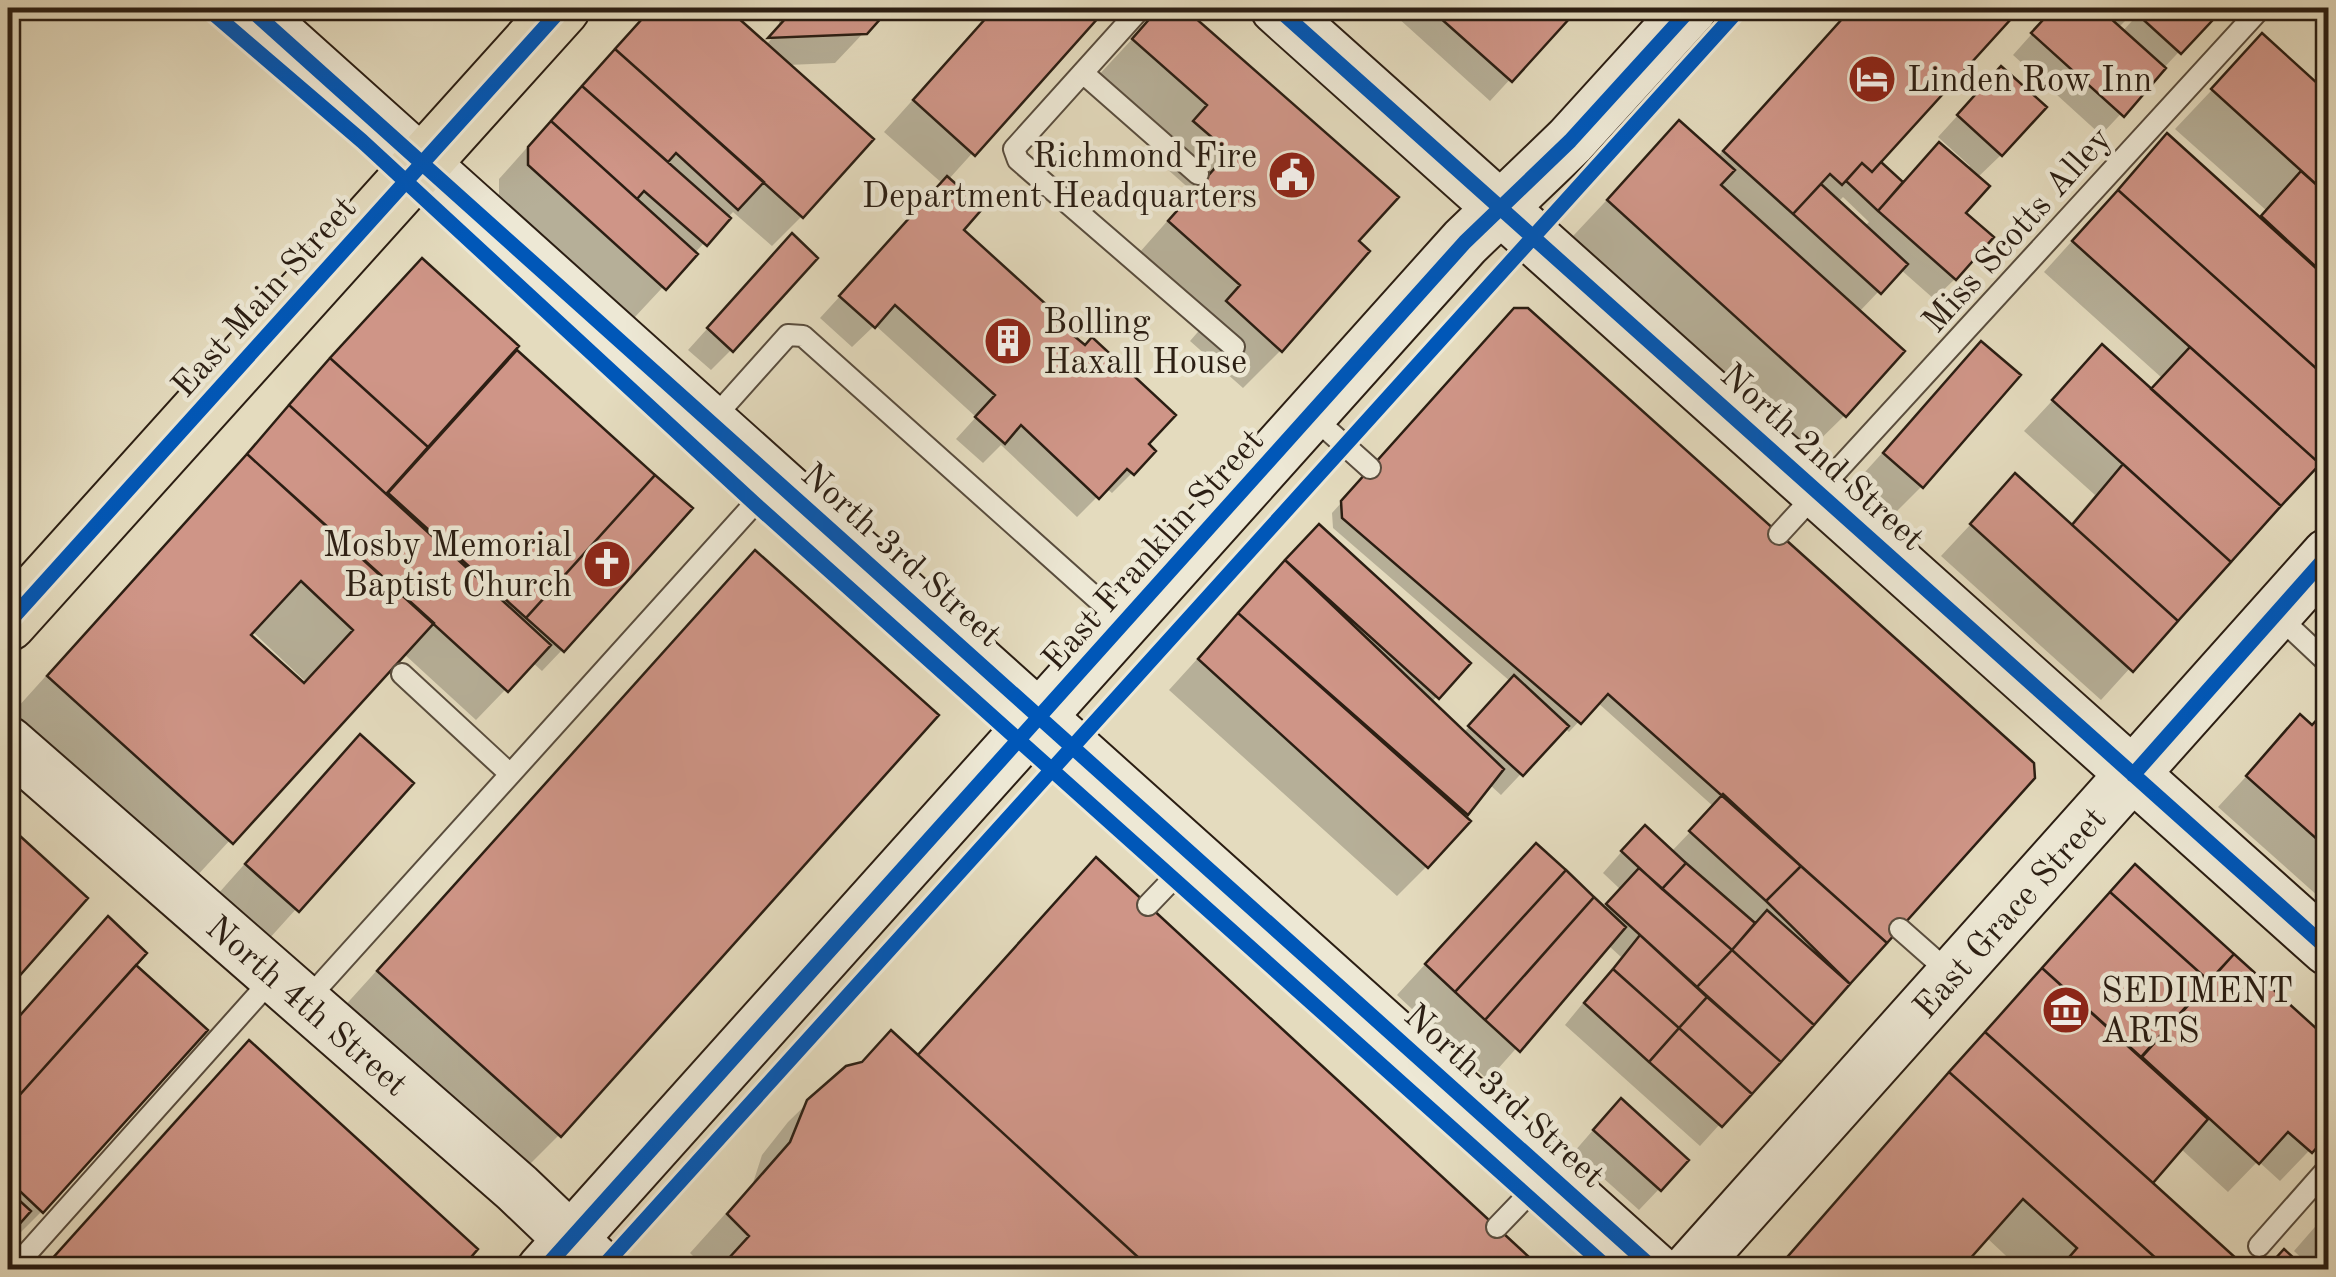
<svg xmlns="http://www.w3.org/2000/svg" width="2336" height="1277" viewBox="0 0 2336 1277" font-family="'Old Standard TT',serif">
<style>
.shadow{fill:#0003;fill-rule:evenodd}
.building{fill:#cf9587;stroke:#2b1e13;stroke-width:2.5;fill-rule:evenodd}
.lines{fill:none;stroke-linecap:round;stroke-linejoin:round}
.lane-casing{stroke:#594d3e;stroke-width:24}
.secondary-casing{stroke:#2b1e13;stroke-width:56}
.primary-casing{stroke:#2b1e13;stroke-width:59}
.lane{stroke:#ede8d5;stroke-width:20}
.secondary{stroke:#ede8d5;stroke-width:52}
.primary{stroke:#e4dbbe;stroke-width:55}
.cycleway-casing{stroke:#ede8d5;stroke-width:21}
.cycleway{stroke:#0057b8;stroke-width:15}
.labels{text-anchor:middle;stroke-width:9;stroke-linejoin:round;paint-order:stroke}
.poi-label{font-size:35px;fill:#2b1e13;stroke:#ede8d5;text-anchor:start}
.street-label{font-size:35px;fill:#2b1e13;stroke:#ede8d5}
</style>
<rect width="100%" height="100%" fill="#e4dbbe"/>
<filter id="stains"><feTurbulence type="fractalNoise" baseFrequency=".002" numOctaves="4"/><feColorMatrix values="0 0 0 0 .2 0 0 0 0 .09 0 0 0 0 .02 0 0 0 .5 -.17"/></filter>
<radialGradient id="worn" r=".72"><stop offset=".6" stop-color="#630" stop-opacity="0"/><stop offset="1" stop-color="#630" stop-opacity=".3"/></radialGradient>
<path class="shadow" d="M651 8H724L762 42V50L778 31H773L779 26V8H887L835 63 788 65 802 216 772 246 733 212 634 318 499 196V179Z
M995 8H1104L948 180 960 230 1064 331 1145 444 1132 473 1112 493 1106 488 1077 517 1001 445 983 463 956 439 976 417 875 325 852 347 820 318 943 184 884 132Z
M1161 8H1181L1395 197 1356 241 1281 350 1243 388 1190 341 1204 325 1132 261 1193 192 1157 160 1171 144 1096 78Z
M1387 8H1576L1490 101Z
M1852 8H2018L1877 162 1902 184 1967 169 1970 166 1938 137 1981 90 2001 155 1977 178 1963 213 1955 279 1934 299 1900 269 1859 312 1845 415 1795 464 1559 251 1679 123 1717 157ZM1843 197 1869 222 1864 227 1837 203Z
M2055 8H2220L2101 135 2013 55ZM2138 8 2141 11 2122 32 2118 28Z
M2262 37 2328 97V450L2101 700 1941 556 2015 477 2069 526 2095 495 2024 431 2102 347 2150 391 2162 378 2044 272 2167 136 2259 219 2267 211 2175 129Z
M772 257 731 350 711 370 688 350Z
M393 291 497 373 562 650 542 671 532 662 476 720 403 653 182 892 8 718ZM252 631 305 681 302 685 248 636Z
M1505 322 1885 942 1700 1146 1565 1025 1621 957 1608 945 1488 1080 1397 995 1506 876 1603 909 1620 889 1603 873 1624 849 1671 852 1714 807 1597 702 1569 732 1564 728 1501 795 1489 784 1427 866 1397 896 1169 690 1299 547 1467 664 1431 703 1463 733 1511 682 1333 528 1332 513Z
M1981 344 1922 486 1872 536 1836 504Z
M755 553 559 1135 521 1173 341 1010Z
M2323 716 2328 721V905L2218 807 2300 718 2312 728Z
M330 768 410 783 268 940 217 895Z
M8 828 85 898 8 984Z
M1096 860 1539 1270H707L690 1253 753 1183 762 1155 788 1122 828 1083 915 1056Z
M2135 867 2328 1042V1131L2280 1181 2258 1161 2228 1192 2180 1148 2150 1183 2245 1270H2021L1986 1237 1957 1270H1774Z
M108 920 133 966 42 1211 8 1245V1029Z
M249 1043 456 1270H40L200 1092Z
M1600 1122 1659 1189 1639 1210 1574 1152Z
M2328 1212V1270H2314L2294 1251Z"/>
<path class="building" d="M652 8H727L874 139 803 218 615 49Z
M795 8H890L867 34 768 38Z
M995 8H1107L975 156 913 100Z
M1159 8H1184L1399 197 1359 241 1370 251 1282 352 1226 301 1240 285 1168 221 1229 152 1193 121 1207 105 1132 39Z
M1429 8H1579L1512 82Z
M1852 8H2021L1872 172 1862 163 1842 185 1830 174 1793 214 1723 151Z
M2054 8H2099L2166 68 2124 117 2031 33Z
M2143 8H2224L2181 54 2137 14Z
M2262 33 2328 93V195L2211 89Z
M615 49 764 182 738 210 676 153 668 162 582 86Z
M2001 66 2047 107 2002 156 1957 115Z
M582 86 731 218 707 246 644 191 637 199 551 121Z
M1679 120 1735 170 1721 185 1905 351 1846 417 1607 200Z
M551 121 698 254 666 290 528 165V147Z
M2167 133 2328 279V379L2118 190Z
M1939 142 1990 186 1966 213 1994 237 1956 280 1878 211Z
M1881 162 1903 182 1878 211 1846 181 1862 163 1872 172Z
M2301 171 2328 195V278L2261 216Z
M947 176 983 208 964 230 1071 327 1068 331 1085 345 1092 337 1176 415 1149 444 1156 451 1134 475 1127 469 1099 499 1021 425 1005 444 975 417 995 395 895 305 875 328 839 296Z
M1821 184 1908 264 1881 294 1793 214Z
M2118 190 2328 379V454L2320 464 2072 241Z
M792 233 818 258 733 352 707 328Z
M422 258 519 346 428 447 330 358Z
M1514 308H1528L2034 763 2035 778 1887 943 1608 694 1581 724 1342 518 1341 501Z
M1981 341 2021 375 1923 488 1883 453Z
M2102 344 2281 506 2231 562 2052 400Z
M2190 347 2320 464 2281 506 2151 389Z
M517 350 655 475 526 618 388 493Z
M330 358 428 447 386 494 289 405Z
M289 405 551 645 508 692 247 454Z
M247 454 434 623 233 844 47 676ZM301 581 353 630 304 683 251 635Z
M2123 464 2231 562 2178 621 2072 525Z
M2015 473 2178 621 2133 672 1970 524Z
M655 475 693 508 564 652 526 618Z
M1319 524 1471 663 1439 699 1285 560Z
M755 550 939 715 561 1137 377 971Z
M1285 560 1504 769 1468 815 1238 613Z
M1238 613 1471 821 1428 868 1198 659Z
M1514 675 1569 726 1523 776 1468 726Z
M2323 713 2328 718V849L2246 776 2300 714 2312 725Z
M360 734 414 783 299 912 245 864Z
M1723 794 1801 866 1766 901 1689 831Z
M8 825 88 898 8 989Z
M1645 825 1686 863 1662 889 1621 851Z
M1536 843 1566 870 1455 992 1425 964Z
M1096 857 1543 1270H1152L918 1055Z
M1686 863 1755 923 1732 950 1662 889Z
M2135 864 2234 954 2209 981 2110 892Z
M1801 866 1887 943 1850 984 1766 901Z
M1639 868 1732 950 1697 987 1606 904Z
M1566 870 1594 897 1485 1020 1455 992Z
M2110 892 2209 981 2141 1057 2042 968Z
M1594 897 1626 927 1520 1052 1485 1020Z
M1767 910 1850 984 1814 1025 1732 950Z
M108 916 147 953 8 1108V1055L13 1049 8 1044V1029Z
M1640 935 1707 997 1679 1028 1613 969Z
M1732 950 1814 1025 1781 1062 1697 987Z
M2234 954 2328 1039V1135L2312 1153 2288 1132 2259 1164 2142 1057Z
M136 965 208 1030 43 1213 8 1180V1108Z
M2042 968 2208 1119 2153 1183 1985 1032Z
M1613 969 1679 1028 1649 1062 1584 1003Z
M1707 997 1781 1062 1752 1094 1679 1028Z
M1679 1028 1752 1094 1722 1127 1649 1062Z
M891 1030 918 1055 1152 1270H718L749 1236 727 1214 790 1142 807 1100 846 1066 862 1062Z
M1985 1032 2153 1183 2249 1270H2169L1949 1072Z
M249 1040 478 1249 460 1270H42Z
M1949 1072 2169 1270H2058L2077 1248 2023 1199 1960 1270H1776Z
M1621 1098 1689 1160 1661 1191 1593 1130Z
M8 1190 31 1211 8 1237Z
M2284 1249 2307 1270H2265Z"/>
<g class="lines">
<g class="lane-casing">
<path id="lane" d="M1141 8 1014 149 1018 160 1234 347
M1083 73 1198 174
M1312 416 1370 468
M711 421 788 335 803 336 1124 623
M1779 534 2261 8
M2276 614 2328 663
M402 674 510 774
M1148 905 1193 858
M1900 929 1951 974
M304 1003 774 482
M1497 1227 1547 1175
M2259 1246 2328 1168
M12 1270 273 978"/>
</g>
<g class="secondary-casing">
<g id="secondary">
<path d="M249 8 1655 1270"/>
<path d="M1277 8 2328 949"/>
<path id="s1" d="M8 743 517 1188 603 1270"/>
<path d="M543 1270 1465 242 1570 141 1691 8"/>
<path id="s2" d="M1689 1270 2328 555"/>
</g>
</g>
<g class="primary-casing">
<path id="primary" d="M8 623 562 8"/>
</g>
<use href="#lane" class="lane"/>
<use href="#secondary" class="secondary"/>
<use href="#primary" class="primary"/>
<g class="cycleway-casing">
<path id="cycleway" d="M207 8 362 141 755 504 1610 1270
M249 8 1655 1270
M1277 8 2328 949
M8 623 562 8
M2133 775 2328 555
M543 1270 1465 242 1570 141 1691 8
M600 1270 1740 8"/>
</g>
<use href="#cycleway" class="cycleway"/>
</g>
<defs>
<g id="hotel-disc" transform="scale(2.5)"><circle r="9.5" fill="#8f2418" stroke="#ede8d5"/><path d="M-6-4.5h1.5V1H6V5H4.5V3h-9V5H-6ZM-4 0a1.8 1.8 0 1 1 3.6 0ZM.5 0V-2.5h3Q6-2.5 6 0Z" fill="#fff"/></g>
<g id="civic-disc" transform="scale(2.5)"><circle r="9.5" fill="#8f2418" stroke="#ede8d5"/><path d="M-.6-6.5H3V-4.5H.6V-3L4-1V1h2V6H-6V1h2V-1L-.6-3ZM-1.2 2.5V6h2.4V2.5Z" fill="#fff"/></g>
<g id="building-disc" transform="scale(2.5)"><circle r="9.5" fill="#8f2418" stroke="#ede8d5"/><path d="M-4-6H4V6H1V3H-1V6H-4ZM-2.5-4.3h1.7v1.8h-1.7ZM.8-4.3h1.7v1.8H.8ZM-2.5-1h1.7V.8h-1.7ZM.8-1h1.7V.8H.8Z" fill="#fff"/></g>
<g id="church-disc" transform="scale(2.5)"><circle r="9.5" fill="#8f2418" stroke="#ede8d5"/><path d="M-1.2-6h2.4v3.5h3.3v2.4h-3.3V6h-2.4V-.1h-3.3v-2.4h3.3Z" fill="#fff"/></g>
<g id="museum-disc" transform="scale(2.5)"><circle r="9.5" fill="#8f2418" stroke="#ede8d5"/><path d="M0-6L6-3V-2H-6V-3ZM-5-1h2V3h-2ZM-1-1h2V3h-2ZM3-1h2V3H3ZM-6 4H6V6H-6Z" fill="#fff"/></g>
</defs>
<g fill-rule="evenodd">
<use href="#hotel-disc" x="1872" y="79"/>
<use href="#civic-disc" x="1292" y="175"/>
<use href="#building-disc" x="1008" y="341"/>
<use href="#church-disc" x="607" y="564"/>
<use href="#museum-disc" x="2066" y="1010"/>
</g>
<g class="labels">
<g class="poi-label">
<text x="1907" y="91">Linden Row Inn</text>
<text x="1257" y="167" text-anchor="end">Richmond Fire<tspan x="1257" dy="40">Department Headquarters</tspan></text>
<text x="1043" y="333">Bolling<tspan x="1043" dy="40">Haxall House</tspan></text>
<text x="572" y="556" text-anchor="end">Mosby Memorial<tspan x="572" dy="40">Baptist Church</tspan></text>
<text x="2101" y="1002">SEDIMENT<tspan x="2101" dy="40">ARTS</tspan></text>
</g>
<g class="street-label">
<text transform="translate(2016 229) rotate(-48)" y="12">Miss Scotts Alley</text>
<text transform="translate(263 296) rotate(-48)" y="12">East Main Street</text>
<text transform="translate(1823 456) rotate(42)" y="12">North 2nd Street</text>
<text transform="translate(1152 549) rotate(-48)" y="12">East Franklin Street</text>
<text transform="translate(902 554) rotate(42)" y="12">North 3rd Street</text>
<text dy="12" stroke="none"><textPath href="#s2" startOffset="480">East Grace Street</textPath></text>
<text dy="12" stroke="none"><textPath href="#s1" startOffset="398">North 4th Street</textPath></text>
<text transform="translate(1505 1095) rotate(42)" y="12">North 3rd Street</text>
</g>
</g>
<rect width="2336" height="1277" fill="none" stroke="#e4dbbe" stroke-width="40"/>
<rect x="10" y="10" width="2316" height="1257" fill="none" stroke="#2b1e13" stroke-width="5"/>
<rect x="20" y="20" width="2296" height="1237" fill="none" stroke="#2b1e13" stroke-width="2.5"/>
<rect width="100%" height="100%" filter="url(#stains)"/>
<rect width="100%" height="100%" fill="url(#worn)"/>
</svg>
